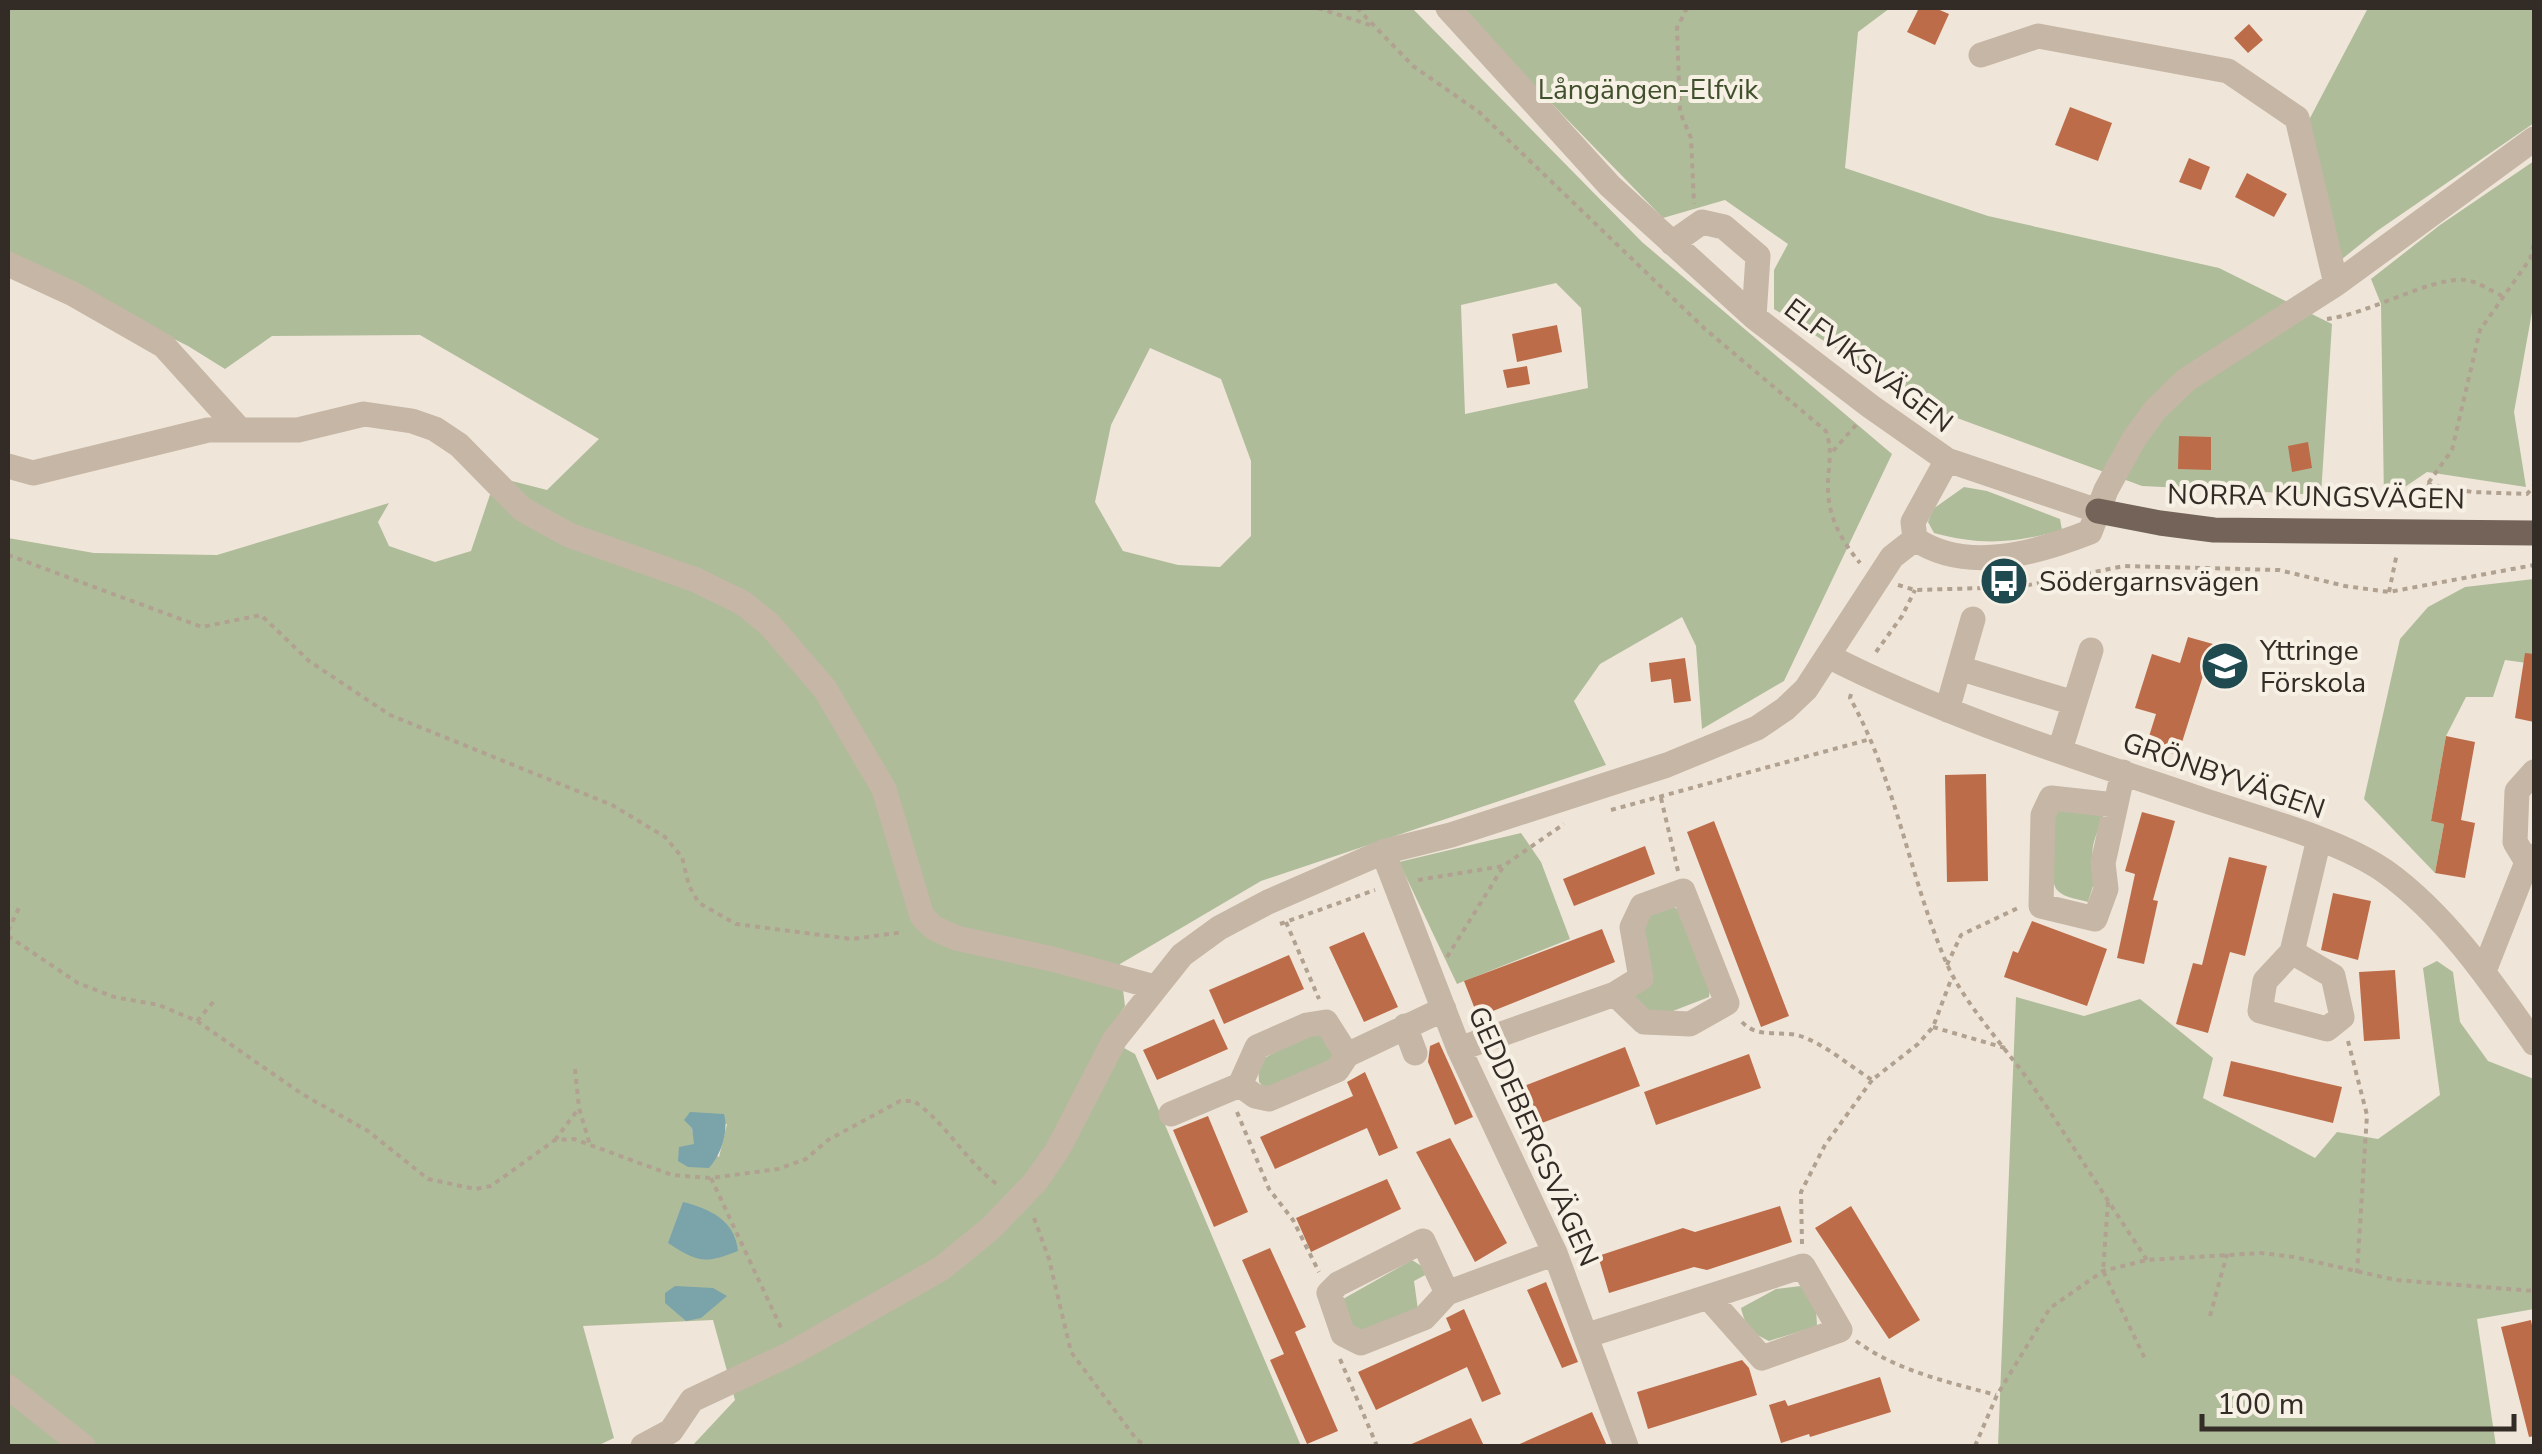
<svg xmlns="http://www.w3.org/2000/svg" width="2542" height="1454" viewBox="0 0 2542 1454" font-family="'Nunito Sans',sans-serif">
<style>
.green{fill:#afbc9a;fill-rule:evenodd}
.water{fill:#7aa4aa}
.building{fill:#bd6c49}
.lines{fill:none;stroke-linecap:round;stroke-linejoin:round}
.path{stroke:#b1a190;stroke-width:4;stroke-dasharray:5 5;stroke-linecap:butt}
.minor{stroke:#c6b6a6;stroke-width:25}
.major{stroke:#736358;stroke-width:25}
.labels{text-anchor:middle;stroke-width:8;stroke-linejoin:round;paint-order:stroke}
.park-label{font-size:28px;fill:#404f2c;stroke:#f7f0e4}
.street-label{font-size:28px;fill:#322b26;stroke:#f7f0e4}
.poi-label{font-size:28px;fill:#322b26;stroke:#f7f0e4;text-anchor:start}
</style>
<rect width="100%" height="100%" fill="#efe6d9"/>
<path class="green" d="M8 8H1412L1642 242 1892 454 1784 681 1702 729 1696 646 1682 617 1600 664 1574 701 1606 765 1261 881 1120 964 1125 1006 1104 1037 1135 1054 1301 1446H692L735 1400 713 1320 583 1326 614 1438 597 1446H8V538L94 553 217 555 389 503 378 522 389 546 435 562 471 551 496 477 547 490 599 439 420 335 272 336 225 369 188 346 8 256ZM1556 283 1581 308 1588 388 1465 414 1461 305ZM1150 348 1221 379 1251 461V536L1220 567 1178 565 1123 551 1095 502 1111 425ZM727 1124 719 1157 695 1144 692 1128Z
M1459 8H1890L1858 32 1845 168 1988 216 2219 268 2332 324 2321 495 2142 486 1927 407 1774 309V270L1788 244 1725 200 1663 218Z
M2368 8H2534V123L2377 231 2327 271 2300 137Z
M2534 161V301L2514 412 2526 487 2427 472 2384 501 2381 304 2371 279 2440 225Z
M1964 487 1987 491 2060 519 2062 530C2015 543 1982 546 1934 533L1928 522 1933 509Z
M2534 579V664L2505 660 2493 697H2466L2446 736 2431 821 2444 824 2435 873 2364 799 2400 639 2428 607 2465 587Z
M2056 805 2104 814C2098 834 2085 851 2098 870L2088 902C2078 899 2065 898 2058 891 2045 878 2055 824 2056 805Z
M1521 833 1541 862 1570 939 1457 984 1399 862Z
M1673 906 1681 912 1711 982 1709 997 1655 1018 1631 1001 1642 921 1657 909Z
M2437 961 2453 972 2460 1022 2488 1061 2534 1079V1309L2477 1319 2496 1446H1998L2016 997 2084 1016 2140 999 2213 1058 2203 1098 2315 1158 2337 1132 2378 1139 2440 1095 2423 968Z
M1313 1030 1332 1043 1333 1058 1326 1066 1265 1089 1259 1082 1258 1062Z
M1412 1260 1431 1272 1414 1281 1418 1310 1354 1337 1343 1299Z
M1801 1286 1816 1307 1817 1326 1769 1341C1752 1333 1745 1326 1741 1308L1776 1289Z"/>
<path class="water" d="M690 1112 724 1114C729 1131 721 1155 709 1168L688 1167 678 1161 679 1147 694 1144 692 1128 684 1120Z
M683 1202C710 1209 735 1220 738 1251 704 1264 699 1263 668 1243Z
M675 1286 713 1288 727 1296 701 1318 686 1321 665 1303V1293Z"/>
<path class="building" d="M1919 8H1935L1949 14 1935 45 1907 32Z
M2249 24 2263 40 2248 53 2234 38Z
M2070 107 2112 123 2098 161 2055 145Z
M2189 158 2210 167 2201 190 2179 182Z
M2247 173 2287 194 2274 217 2235 197Z
M1557 325 1562 352 1517 362 1512 334Z
M1527 366 1530 384 1507 388 1503 370Z
M2179 436 2211 437V470L2178 469Z
M2308 442 2312 468 2292 472 2288 446Z
M2188 637 2213 644 2178 755 2146 746 2156 714 2135 708 2152 654 2180 663Z
M2525 653 2534 654V722L2515 718Z
M1685 658 1691 701 1674 703 1671 679 1651 682 1649 663Z
M2446 736 2475 742 2461 820 2475 823 2465 878 2435 873 2444 824 2431 821Z
M1986 774 1988 881 1947 882 1945 775Z
M2142 812 2175 821 2153 900 2158 901 2144 964 2117 958 2135 874 2125 871Z
M1714 821 1789 1016 1761 1027 1687 832Z
M1645 846 1655 874 1574 906 1563 879Z
M2229 857 2267 866 2245 956 2230 952 2208 1033 2176 1024 2193 963 2202 965Z
M2333 893 2371 901 2358 960 2321 950Z
M2032 921 2107 949 2087 1006 2004 977 2013 951 2018 953Z
M1602 929 1615 962 1478 1017 1464 981Z
M1364 932 1398 1007 1364 1022 1329 947Z
M1289 955 1304 989 1224 1024 1209 990Z
M2395 970 2400 1039 2364 1041 2359 972Z
M1214 1019 1228 1049 1157 1080 1143 1050Z
M1439 1042 1473 1117 1455 1125 1428 1062 1430 1046Z
M1625 1047 1640 1086 1526 1129 1511 1091Z
M1749 1054 1761 1088 1656 1125 1644 1092Z
M2231 1061 2342 1087 2333 1123 2223 1096Z
M1365 1072 1398 1148 1379 1156 1367 1128 1275 1169 1260 1137 1353 1096 1347 1082Z
M1208 1116 1248 1212 1214 1227 1173 1130Z
M1450 1138 1507 1243 1475 1262 1416 1152Z
M1387 1179 1401 1209 1311 1252 1296 1218Z
M1780 1206 1792 1242 1707 1270 1694 1267 1609 1293 1598 1256 1683 1228 1695 1232Z
M1851 1206 1920 1320 1889 1339 1815 1228Z
M1270 1248 1306 1327 1295 1332 1338 1431 1307 1444 1270 1360 1284 1354 1242 1260Z
M1546 1282 1578 1362 1562 1368 1527 1290Z
M1464 1309 1501 1394 1482 1402 1467 1367 1376 1410 1358 1372 1451 1330 1446 1318Z
M2531 1320 2534 1335V1436L2529 1437 2501 1327Z
M1742 1360 1749 1368 1757 1395 1648 1429 1637 1392Z
M1880 1377 1891 1412 1810 1437 1809 1434 1781 1443 1769 1405 1785 1400 1788 1406Z
M1592 1412 1607 1446H1515Z
M1471 1418 1484 1446H1407Z"/>
<g class="lines">
<path class="path" d="M1318 8 1370 25
M1357 8 1413 66 1479 112 1705 329 1826 431C1831 447 1830 453 1829 469 1824 508 1836 534 1860 563
M1687 8 1677 28 1680 112 1691 138 1694 204
M2327 319C2369 314 2430 277 2465 280 2477 281 2491 291 2502 296
M1833 451 1856 425
M2427 484 2472 492 2527 494 2534 486
M2411 507 2452 450 2480 330 2530 259 2534 243
M8 555 202 627 261 615 309 661 390 715 612 805 665 837 682 857 689 886 699 903 736 924 852 939 904 932
M1898 585 1915 590 2019 587 2124 566 2279 570 2345 586 2389 592 2534 565
M2389 592 2397 553
M1876 652 1902 616 1915 590
M1851 694 1850 698C1896 780 1909 876 1946 962 1964 1004 2007 1049 2034 1088 2072 1144 2109 1203 2147 1260
M1661 798 1678 871
M1611 810 1867 740
M1418 880 1503 866 1564 824
M1286 922 1319 999
M1280 924 1375 890
M8 931 19 908
M8 936 78 983 114 997 159 1005 197 1021 302 1094 368 1131 428 1179 475 1189 491 1186 555 1140 574 1139 672 1175 711 1178 778 1169 806 1159 828 1140 900 1101H914C947 1124 966 1162 998 1185
M1447 957 1503 867
M1947 965 1961 935 2018 908
M197 1021 215 1000
M1742 1022C1759 1040 1783 1029 1803 1037 1827 1046 1850 1066 1872 1080L1918 1044 1933 1027 1952 977
M1933 1027 2005 1048
M2348 1041 2367 1115 2357 1273
M575 1069 579 1108 590 1145
M1237 1112 1269 1189 1293 1220 1319 1272
M555 1140 579 1108
M711 1178 783 1332
M2108 1202 2103 1271 2146 1361
M1034 1218 1049 1259 1071 1352 1137 1440 1147 1446
M1802 1244 1801 1192 1825 1145 1872 1080
M2210 1316 2227 1254
M1856 1341C1897 1371 1948 1382 1996 1395
M1340 1359 1377 1446
M1975 1446 1997 1395 2050 1308 2103 1271 2147 1260 2261 1253 2294 1257 2396 1280 2534 1291"/>
<path class="minor" d="M1448 8 1610 186 1754 317 1870 406 1947 460 2098 511
M1981 55 2038 36 2228 71 2297 118 2336 284
M1672 243 1702 222 1724 227 1758 256 1754 317
M8 264 73 294 164 346 240 430
M8 466 33 473 208 430H298L364 414 412 421 435 429 459 445 522 509 569 535 696 580 743 603 769 624 825 689 884 789 922 916 934 928 956 938 1052 959 1155 987
M1915 539C1967 574 2036 553 2090 532L2106 490 2134 439 2155 410 2186 380 2336 284 2534 139
M1915 539 1913 522 1947 460
M1828 656C1947 717 2076 757 2203 800 2257 818 2341 840 2386 872 2447 916 2492 983 2534 1043
M1959 668 2074 703
M1947 710 1973 619
M2060 750 2091 650
M2115 805 2051 798 2043 815 2041 906 2095 919 2106 889 2103 863 2123 772
M1383 852 1459 1049 1555 1253 1626 1446
M2527 862 2515 842 2517 791 2534 772
M2292 952 2265 981 2260 1011 2327 1029 2342 1017 2333 976 2292 952 2319 839
M2484 971 2527 862 2534 856
M1405 1026 1415 1053
M1459 1049 1615 994 1644 1022 1690 1024 1727 1003 1683 891 1642 906 1632 927 1641 978 1615 994
M1347 1055 1337 1070 1269 1099 1255 1096 1240 1085 1257 1047 1307 1025 1326 1022 1347 1055 1444 1009
M1171 1114 1240 1085
M1447 1293 1423 1241 1338 1284 1329 1293 1343 1334 1361 1343 1424 1318 1447 1293 1555 1253
M1588 1335 1708 1297 1762 1358 1840 1330 1803 1266 1708 1297
M8 1387 83 1446
M643 1446 671 1431 692 1400 792 1353 942 1268 991 1228 1036 1181 1058 1149 1115 1039 1182 955 1219 928 1268 902 1383 852 1451 835 1667 765 1757 728 1785 709 1806 689 1892 557 1915 539"/>
<path class="major" d="M2098 511 2160 523 2214 530 2534 533"/>
</g>
<defs>
<g id="bus-disc" transform="scale(2.5)"><circle r="9.5" fill="#1f4a50" stroke="#f7f0e4"/><path d="M-5-6H5V4H4V6H2V4H-2V6H-4V4H-5ZM-3.5-4V0h7V-4ZM-3.5 1.2v1.5H-2V1.2ZM2 1.2v1.5H3.5V1.2Z" fill="#fff"/></g>
<g id="school-disc" transform="scale(2.5)"><circle r="9.5" fill="#1f4a50" stroke="#f7f0e4"/><path d="M0-5L7-2L0 1L-7-2ZM-4 1L0 2.5L4 1V4Q0 6-4 4Z" fill="#fff"/></g>
</defs>
<g fill-rule="evenodd">
<use href="#bus-disc" x="2004" y="581"/>
<use href="#school-disc" x="2225" y="666"/>
</g>
<g class="labels">
<g class="park-label">
<text x="1648" y="99">Långängen-Elfvik</text>
</g>
<g class="street-label">
<text transform="translate(1869 365) rotate(37)" y="10">ELFVIKSVÄGEN</text>
<text transform="translate(2316 496) rotate(1)" y="10">NORRA KUNGSVÄGEN</text>
<text transform="translate(2224 775) rotate(19)" y="10">GRÖNBYVÄGEN</text>
<text transform="translate(1534 1136) rotate(66)" y="10">GEDDEBERGSVÄGEN</text>
</g>
<g class="poi-label">
<text x="2039" y="591">Södergarnsvägen</text>
<text x="2260" y="660">Yttringe<tspan x="2260" dy="32">Förskola</tspan></text>
</g>
</g>
<rect width="2542" height="1454" fill="none" stroke="#322b26" stroke-width="20"/>
<path d="M2202 1414v15h312v-15" fill="none" stroke="#322b26" stroke-width="5"/>
<text x="2217" y="1414" font-size="30" fill="#322b26" stroke="#f7f0e4" stroke-width="8" paint-order="stroke">100 m</text>
</svg>
